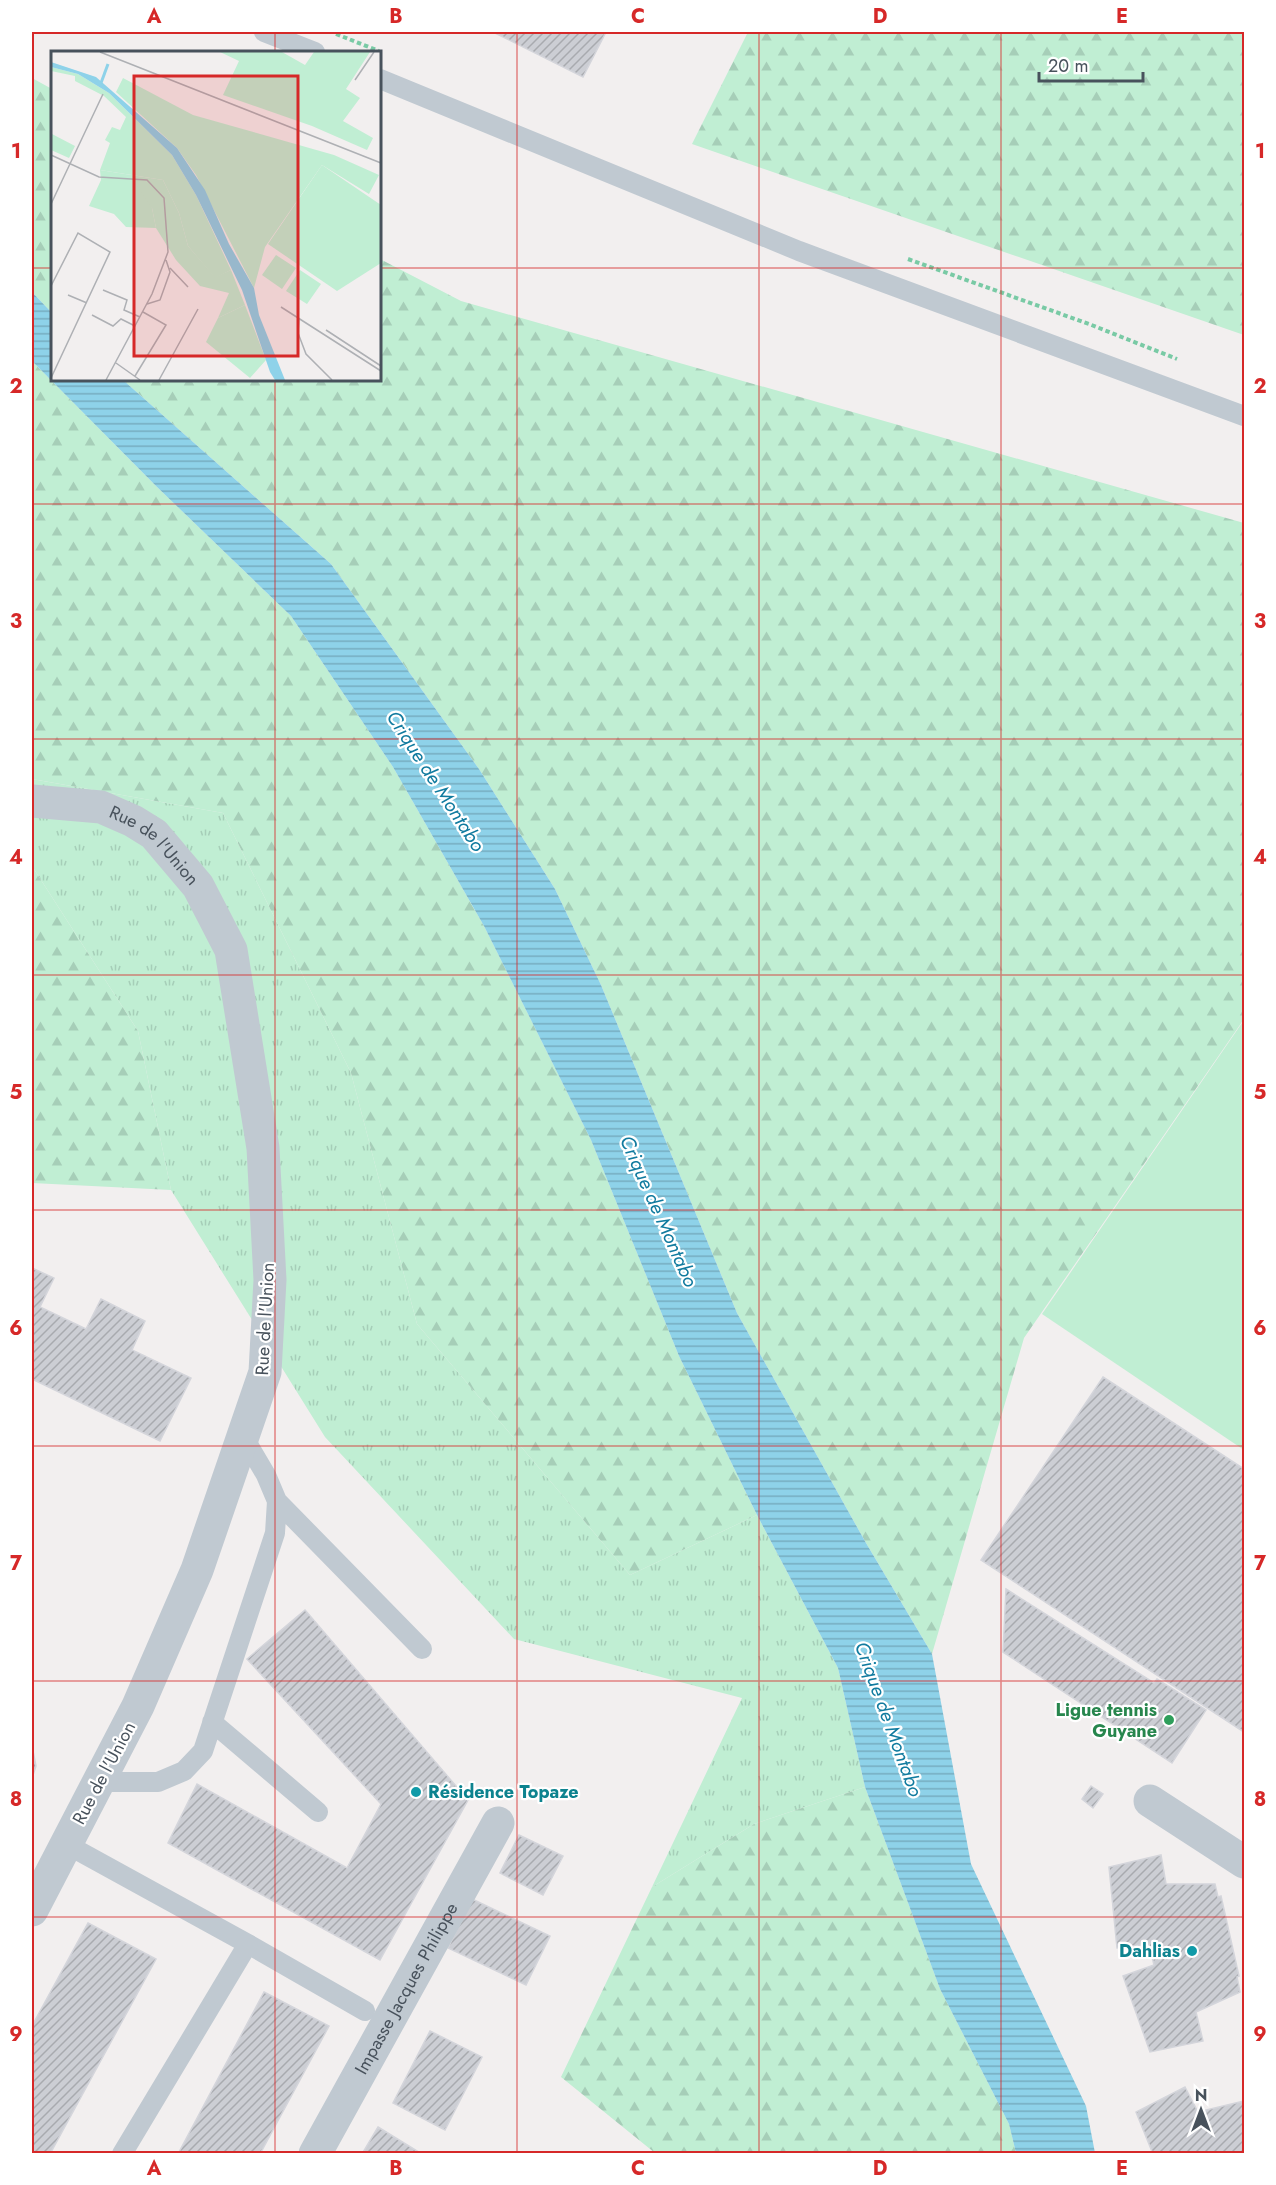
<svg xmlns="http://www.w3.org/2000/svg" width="1276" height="2185" viewBox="0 0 1276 2185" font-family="Jost,sans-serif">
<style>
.grass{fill:url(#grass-tufts)}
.forest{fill:url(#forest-firs)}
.pitch{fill:#c0eed3}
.water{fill:url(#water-rules)}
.building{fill:url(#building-hatch);stroke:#d4d5db;stroke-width:1.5}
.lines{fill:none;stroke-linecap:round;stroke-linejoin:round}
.path{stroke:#79caa5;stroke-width:4;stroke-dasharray:4.5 3;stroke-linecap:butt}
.lane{stroke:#c0c9d1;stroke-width:20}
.street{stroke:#c0c9d1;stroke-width:33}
.grid{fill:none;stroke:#d62828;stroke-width:1.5;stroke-opacity:0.55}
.leisure-dot{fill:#2e9e5b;stroke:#fff;stroke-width:2}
.culture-dot{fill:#0f9aa8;stroke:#fff;stroke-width:2}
.labels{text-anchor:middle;stroke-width:4.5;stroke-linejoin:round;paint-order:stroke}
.street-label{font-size:18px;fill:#48525c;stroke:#fff}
.leisure-label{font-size:18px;font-weight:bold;fill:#27864d;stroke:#fff;text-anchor:end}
.culture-label{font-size:18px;font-weight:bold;fill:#0d838f;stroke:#fff;text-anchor:start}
.water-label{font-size:20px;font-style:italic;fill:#117b9f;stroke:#fff}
.inset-river{fill:none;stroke:#8ed2e9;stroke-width:3}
.inset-road{fill:none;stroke:#aeb0b4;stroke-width:1.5}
.view{fill:#d62828;fill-opacity:0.15;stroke:#d62828;stroke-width:3}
.inset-edge{fill:none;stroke:#48525c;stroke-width:3}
.neatline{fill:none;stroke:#d62828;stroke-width:2}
.grid-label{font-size:20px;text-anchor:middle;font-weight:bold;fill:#d62828}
</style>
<defs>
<pattern id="grass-tufts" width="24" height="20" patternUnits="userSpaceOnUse" patternTransform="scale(1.5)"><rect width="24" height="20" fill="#c0eed3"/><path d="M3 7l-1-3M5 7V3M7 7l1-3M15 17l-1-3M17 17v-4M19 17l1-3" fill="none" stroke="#a6ceb8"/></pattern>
<pattern id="forest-firs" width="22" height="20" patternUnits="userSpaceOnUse" patternTransform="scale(1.5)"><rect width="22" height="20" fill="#c0eed3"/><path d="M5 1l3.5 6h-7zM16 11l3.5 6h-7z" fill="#a6ceb8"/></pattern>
<pattern id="water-rules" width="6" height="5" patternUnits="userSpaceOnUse" patternTransform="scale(1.5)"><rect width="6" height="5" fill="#8ed2e9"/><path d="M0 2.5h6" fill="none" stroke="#76adc0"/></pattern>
<pattern id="building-hatch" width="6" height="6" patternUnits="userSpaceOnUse" patternTransform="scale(1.5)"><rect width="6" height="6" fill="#ccced4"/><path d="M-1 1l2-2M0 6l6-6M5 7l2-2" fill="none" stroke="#a8aaaf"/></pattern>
</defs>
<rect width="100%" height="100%" fill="#f2efef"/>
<path class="grass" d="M32 779 223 813 351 1073 417 1324 630 1575 757 1515 838 1668 865 1787 754 1824 652 1887 742 1698 514 1639 325 1437 171 1190 138 1031 32 866Z"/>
<path class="forest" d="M748 32H1244V335L692 144Z
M32 78 52 89V313L32 292Z
M380 259 461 301 1244 523V1019L1024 1338 932 1654 866 1543 737 1313 601 985 555 889 479 769 331 564 123 380H380Z
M32 361 157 487 291 616 393 767 484 926 591 1140 679 1356 757 1515 630 1575 417 1324 351 1073 223 813 32 779Z
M32 866 138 1031 171 1190 32 1183Z
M865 1787 940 1989 1009 2124 1016 2153H655L561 2077 652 1887 754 1824Z"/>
<path class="pitch" d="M1244 1020V1450L1042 1314Z"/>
<path class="water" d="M32 292 52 313V380H123L331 564 479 769 555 889 601 985 737 1313 866 1543 932 1654 971 1864 1086 2106 1095 2153H1016L1009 2124 940 1989 865 1787 838 1668 757 1515 679 1356 591 1140 484 926 393 767 291 616 157 487 32 361Z"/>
<path class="building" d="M493 32H606L583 77Z
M32 1268 54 1278 40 1307 86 1329 101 1299 145 1321 132 1350 191 1378 160 1441 32 1379Z
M1103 1377 1244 1469V1732L981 1560Z
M1006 1589 1154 1683 1157 1679 1206 1710 1172 1763 1003 1652Z
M305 1610 468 1800 380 1960 168 1843 197 1784 347 1868 381 1804 247 1659Z
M32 1746 36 1766 32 1778Z
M1091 1786 1103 1794 1093 1808 1082 1799Z
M519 1835 563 1856 543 1895 500 1873Z
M1161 1855 1166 1884H1215L1218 1897 1221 1896 1239 1976 1237 1977 1240 1992 1196 2012 1203 2041 1150 2052 1123 1976 1154 1965 1149 1944 1117 1948 1109 1867Z
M472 1899 550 1936 526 1985 448 1948Z
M88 1923 156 1959 50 2154H32V2026Z
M264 1992 329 2026 260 2154H178Z
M430 2031 482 2057 445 2130 393 2103Z
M1185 2087 1198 2112 1244 2101V2154H1153L1136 2112Z
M378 2127 422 2154H362Z"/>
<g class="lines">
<path class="path" d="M336 34 379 51
M908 259 1089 324 1177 359"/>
<path class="lane" d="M264 32 315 52
M380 79 799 251 1244 416
M277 1501 422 1649
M212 1722 318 1812
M99 1782H158L184 1771 203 1751 275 1533 277 1501 266 1475 243 1436
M66 1844 248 1944 122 2154
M248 1944 365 2011"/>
<g class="street">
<path id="s1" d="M32 801 101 807 133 821 154 834 198 886 231 950 263 1148 270 1280 265 1372 197 1570 138 1706 32 1910"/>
<path d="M1150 1801 1244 1862"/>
<path id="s2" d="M315 2154 498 1823"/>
</g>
</g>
<path class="grid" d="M275 32V52M517 32V2154M759 32V2154M1001 32V2154M32 268H52M380 268H1244M275 380V2154M32 504H1244M32 739H1244M32 975H1244M32 1210H1244M32 1446H1244M32 1681H1244M32 1917H1244"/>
<circle class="leisure-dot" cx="1169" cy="1720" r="6"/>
<g class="culture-dot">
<circle cx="416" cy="1792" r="6"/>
<circle cx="1192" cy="1951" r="6"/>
</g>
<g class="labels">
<g class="street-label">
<text dy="6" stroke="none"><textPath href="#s1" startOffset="136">Rue de l'Union</textPath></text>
<text transform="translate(265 1319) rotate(-87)" y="6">Rue de l'Union</text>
<text transform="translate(104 1773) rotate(-62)" y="6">Rue de l'Union</text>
<text dy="6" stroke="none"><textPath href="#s2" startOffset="189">Impasse Jacques Philippe</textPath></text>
</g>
<g class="leisure-label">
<text x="1157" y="1716">Ligue tennis<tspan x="1157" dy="21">Guyane</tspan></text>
</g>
<g class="culture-label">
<text x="428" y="1798">Résidence Topaze</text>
<text x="1180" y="1957" text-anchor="end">Dahlias</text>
</g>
<g class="water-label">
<text transform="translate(436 781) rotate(57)" y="7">Crique de Montabo</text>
<text transform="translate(659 1211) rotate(66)" y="7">Crique de Montabo</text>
<text transform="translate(889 1719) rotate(70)" y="7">Crique de Montabo</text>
</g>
</g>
<g transform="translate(51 51)">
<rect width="330" height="330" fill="#f2efef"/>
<path d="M49 119 112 129 128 162 137 195 164 226 180 219 194 254 167 267 178 242 149 235 125 209 105 177 101 157 50 129Z" fill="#c0eed3"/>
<path d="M169 1H231L254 14 263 1H319L295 38 309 47 292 70 322 87 316 99 261 75 172 44 188 10ZM0 16 27 23 58 42 121 104 145 144 180 219 164 227 137 195 128 162 112 129 49 119 59 92 54 89 61 76 69 79 75 66 53 45 24 30V25L0 20ZM72 27 142 64 283 104 328 124 318 143 271 114 214 196 203 237 145 124 126 97 65 41ZM1 83 24 95 18 107 0 99ZM50 129 85 133 101 157 105 177 75 176 63 163 38 155ZM194 254 215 309 199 327 155 291 167 267Z" fill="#c0eed3"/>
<path d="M271 114 330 154V212L286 240 217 193ZM225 204 245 217 231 238 211 224ZM249 219 270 233 256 253 235 240Z" fill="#c0eed3"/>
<path d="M0 11 45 26 126 97 154 139 178 193 203 237 208 264 234 329H224L219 321 191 239 145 144 121 104 58 42 27 23 0 16Z" fill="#8ed2e9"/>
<path class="inset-river" d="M50 32 57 13"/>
<path class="inset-road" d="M49 1 330 112M304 29 323 1M0 104 48 126 96 129 113 147 117 201 101 243 55 329M0 153 52 43M119 217 137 236M0 235 27 182 59 201 0 327M52 239 76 249 73 259 89 266M17 244 36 252M96 253 109 249 119 221 115 209M230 256 330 320M41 264 62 275 70 268 84 275M248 267 247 282 255 303 281 329M275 279 330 315M65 312 89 329M84 325 115 274 92 261M108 329 147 258"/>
<path class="view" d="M83 25H247V305H83Z"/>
<rect width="330" height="330" class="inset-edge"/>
</g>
<rect width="1276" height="2185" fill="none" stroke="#ffffff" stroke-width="66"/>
<g transform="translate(1201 2110)" stroke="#ffffff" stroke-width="4.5" paint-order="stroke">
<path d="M0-4.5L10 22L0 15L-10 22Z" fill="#48525c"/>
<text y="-9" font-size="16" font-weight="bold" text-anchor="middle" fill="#48525c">N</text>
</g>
<path d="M1039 72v9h104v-9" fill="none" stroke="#48525c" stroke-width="3"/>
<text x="1048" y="72" font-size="18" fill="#48525c" stroke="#ffffff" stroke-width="4.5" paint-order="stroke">20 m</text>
<rect x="33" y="33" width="1210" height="2119" class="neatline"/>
<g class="grid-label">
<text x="154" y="23">A</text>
<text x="396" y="23">B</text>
<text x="638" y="23">C</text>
<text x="880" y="23">D</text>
<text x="1122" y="23">E</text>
<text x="16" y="158">1</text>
<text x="1260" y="158">1</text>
<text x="16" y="393">2</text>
<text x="1260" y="393">2</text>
<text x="16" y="628">3</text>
<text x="1260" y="628">3</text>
<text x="16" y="864">4</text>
<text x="1260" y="864">4</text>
<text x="16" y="1099">5</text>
<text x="1260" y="1099">5</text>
<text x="16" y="1335">6</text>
<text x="1260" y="1335">6</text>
<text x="16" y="1570">7</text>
<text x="1260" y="1570">7</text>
<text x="16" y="1806">8</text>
<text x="1260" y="1806">8</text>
<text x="16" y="2041">9</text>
<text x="1260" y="2041">9</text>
<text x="154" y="2175">A</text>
<text x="396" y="2175">B</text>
<text x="638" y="2175">C</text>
<text x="880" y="2175">D</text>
<text x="1122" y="2175">E</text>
</g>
</svg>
